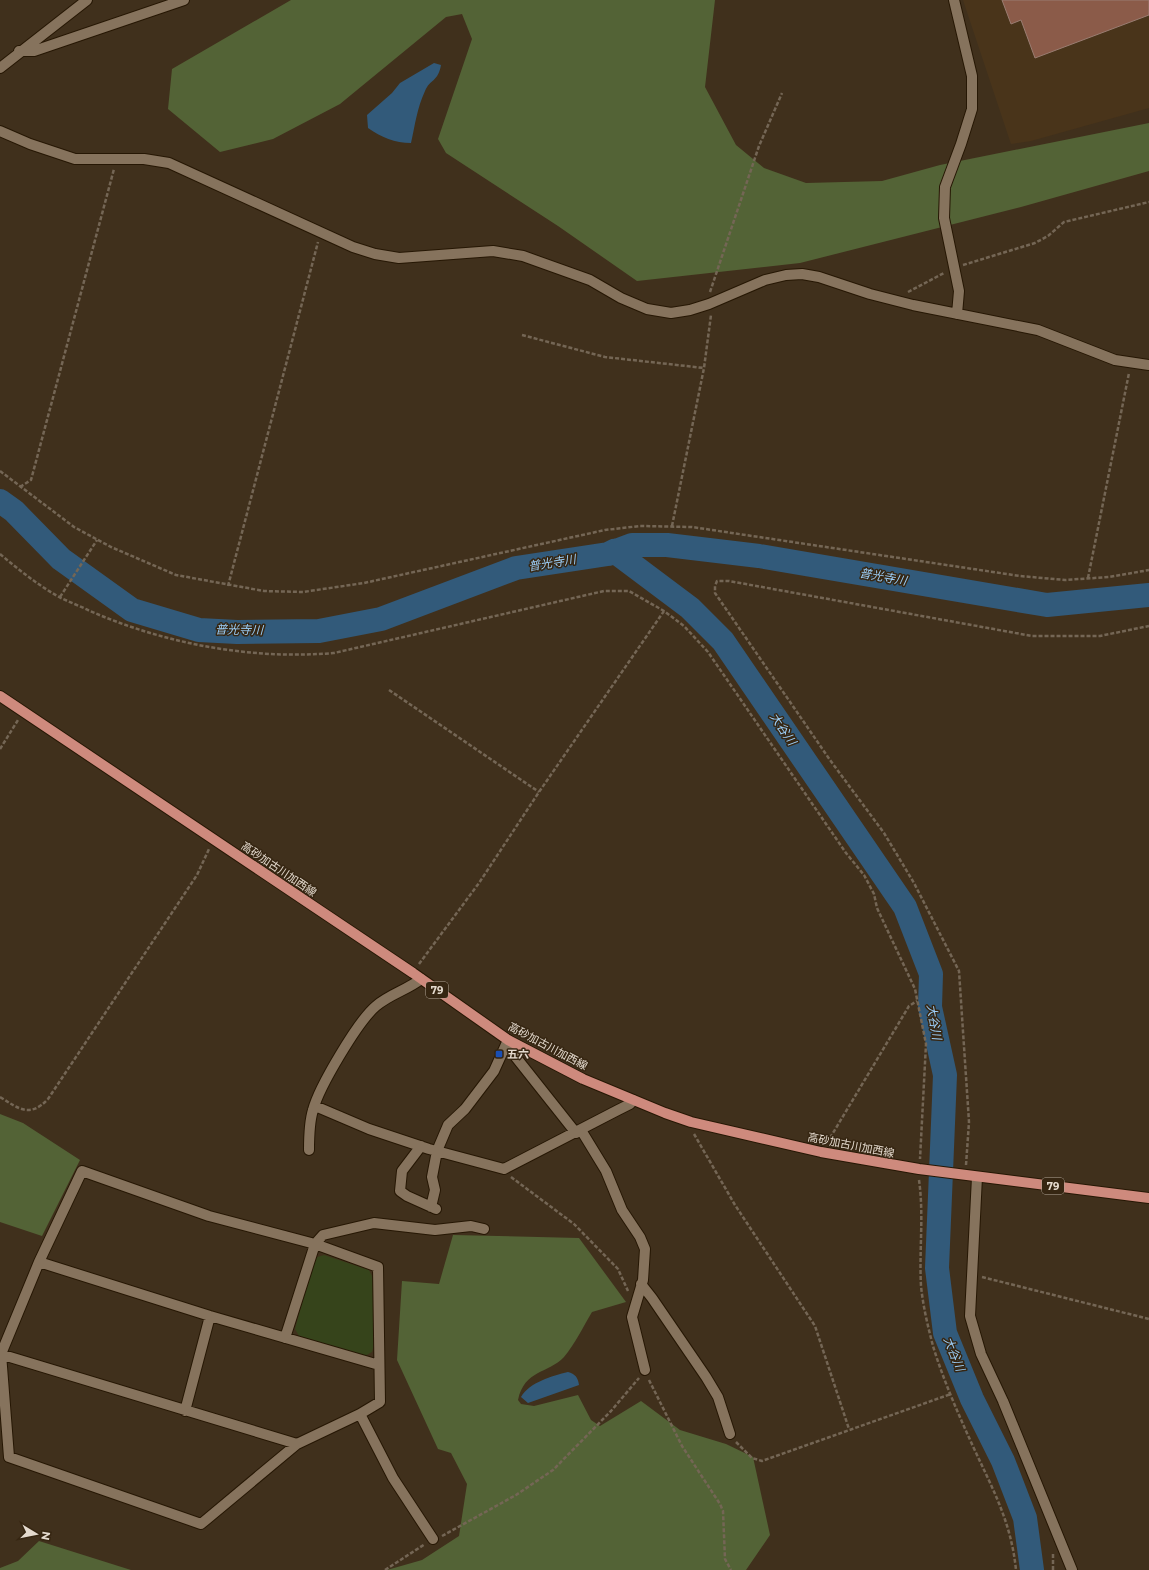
<svg xmlns="http://www.w3.org/2000/svg" width="1149" height="1570" viewBox="0 0 1149 1570" font-family="Montserrat,'Noto Sans JP',sans-serif">
<style>
.built{fill:#49341a}
.green{fill:#36441b}
.forest{fill:#536336}
.water{fill:#325a7a}
.lines{fill:none;stroke-linecap:round;stroke-linejoin:round}
.river{stroke:#325a7a;stroke-width:24}
.building{fill:#8b5b49;stroke:#9a7d72}
.street-casing{stroke:#261704;stroke-width:12}
.secondary-casing{stroke:#261704;stroke-width:12}
.primary-casing{stroke:#261704;stroke-width:12}
.path{stroke:#746655;stroke-width:2.5;stroke-dasharray:4 2;stroke-linecap:butt}
.street{stroke:#86735d;stroke-width:10}
.secondary{stroke:#86735d;stroke-width:10}
.primary{stroke:#ce8a7d;stroke-width:10}
.transit-dot{fill:#1a4fb4;stroke:#362612;stroke-width:1.5}
.labels{text-anchor:middle;stroke-width:3;stroke-linejoin:round;paint-order:stroke}
.shield{fill:#362612;stroke:#b0a496;stroke-width:1}
.shield-label{font-size:10px;font-weight:bold;fill:#e4dace}
.street-label{font-size:11px;fill:#e4dace;stroke:#362612}
.poi-label{font-size:11px;font-weight:bold;fill:#e4dace;stroke:#362612;text-anchor:start}
.water-label{font-size:12px;font-style:italic;fill:#9bcef8;stroke:#362612}
</style>
<rect width="100%" height="100%" fill="#40301c"/>
<path class="built" d="M963 0H1149V108L1031 141 1011 144Z"/>
<path class="green" d="M324 1255 369 1270 373 1278 374 1345 372 1352 365 1356 299 1336 295 1329 314 1258Z"/>
<path class="forest" d="M291 0H715L705 87 736 145 764 168 806 183 882 181 940 165 1149 123V171L1021 207 800 263 637 281 558 226 446 153 438 139 472 39 462 14 446 17 340 104 273 139 220 152 168 109 172 69Z
M0 1114 23 1123 80 1160 42 1236 0 1222Z
M453 1235 579 1238 626 1302 592 1312C583 1327 575 1344 564 1357 548 1374 525 1369 518 1400L521 1404 534 1406 578 1395 591 1420 600 1426 641 1401 680 1430 726 1444 753 1457 770 1535 746 1570H387L422 1560 459 1536 467 1484 451 1453 438 1449 397 1360 402 1281 439 1284Z
M39 1541 131 1570H0V1568L18 1561Z"/>
<path class="water" d="M434 63 441 65C438 82 430 79 425 91 417 108 415 125 411 143 395 143 381 137 368 128L367 115 392 93 400 83Z
M568 1372C575 1374 578 1377 579 1385L528 1403 521 1397C530 1382 552 1376 568 1372Z"/>
<g class="lines">
<path class="river" d="M0 501 14 511 61 559 132 610 199 630 237 632 319 631 381 619 516 568 608 554 632 545H667L759 556 1047 605 1149 595
M608 554 614 551 690 608 723 641 905 907 931 974 930 1007 945 1075 937 1268 945 1333 972 1399 1003 1461 1025 1518 1032 1570"/>
</g>
<path class="building" d="M1002 0H1149V15L1035 58 1021 20 1011 24Z"/>
<g class="lines">
<g class="street-casing">
<path id="street" d="M954 0 972 76V109L961 144 945 187 944 218 959 291 957 314
M19 51H34L184 0
M0 68 87 0
M0 131 30 144 75 159H144L169 163 353 247 375 254 399 258 493 251 523 256 590 280 621 298 647 309 671 313 690 310 709 304 765 280 786 275 802 274 819 277 870 294 913 305 1038 330 1115 360 1149 365
M507 1046 576 1133
M315 1106 369 1129 429 1149 504 1169 618 1110 630 1104 633 1100
M581 1130 606 1171 622 1210 640 1237 645 1249 643 1280 632 1317 645 1370
M421 1146 402 1171 400 1191 407 1196 436 1209
M309 1150C309 1137 309 1123 313 1110 319 1087 358 1021 376 1006 390 994 407 990 421 979
M82 1171 209 1216 315 1244 378 1267 380 1402 360 1414 297 1444 201 1524 9 1457 1 1354 39 1262Z
M431 1207 435 1190 432 1177 437 1151 448 1125 465 1109 494 1071 508 1040
M39 1262 210 1316 379 1365
M641 1284 652 1298 706 1377 718 1397 730 1434
M285 1338 315 1244 323 1235 374 1223 435 1230 471 1226 484 1229
M0 1354 297 1444
M185 1411 210 1316
M360 1414 393 1478 433 1539"/>
</g>
<g class="secondary-casing">
<path id="secondary" d="M977 1177 970 1316 981 1354 1003 1401 1072 1570"/>
</g>
<g class="primary-casing">
<path id="primary" d="M0 696 413 973 508 1040 583 1079 665 1113 691 1122 821 1152 919 1169 1149 1198"/>
</g>
<path class="path" d="M963 265 1035 243 1048 236 1064 222 1149 202
M710 292 759 146 782 93
M908 292 944 273
M522 335 605 357 704 368
M0 471 74 527 111 547 176 575 264 591 303 592 364 583 605 530 640 526 692 527 1020 576 1065 580 1109 577 1149 570
M20 487 31 480 114 169
M672 526 704 368 711 315
M0 554C19 570 38 585 59 597 69 602 80 606 90 611 166 644 251 660 334 653L604 591H629L664 611 684 626 708 652 846 853 864 875 874 894 877 908 915 989 926 1044 920 1159
M1088 578 1129 373
M228 586 318 242
M60 597 97 540
M389 690 539 792
M0 749 18 720
M419 964 479 883 539 792 664 611
M0 1097C19 1109 30 1118 48 1099L197 875 209 849
M694 1134 735 1205 815 1326 849 1429
M827 1143 909 1006 917 1001
M966 1165 969 1122 959 971 914 883 884 833 830 760 715 593V586L717 581H729L1032 636H1100L1149 626
M511 1177 574 1224 618 1269 628 1291
M919 1180C924 1215 919 1251 921 1286 923 1306 928 1327 933 1346 943 1379 957 1411 971 1442 991 1486 1011 1520 1016 1570
M982 1277 1149 1319
M649 1380 682 1446 720 1504 723 1511 725 1559 731 1570
M736 1442 752 1458 762 1461 951 1394
M442 1536 516 1495 553 1470 611 1411 639 1378
M1053 1554V1570
M385 1570 425 1544"/>
<use href="#street" class="street"/>
<use href="#secondary" class="secondary"/>
<use href="#primary" class="primary"/>
</g>
<rect class="transit-dot" x="495" y="1050" width="8" height="8" rx="2"/>
<g class="labels">
<g class="shield">
<rect x="426" y="982" width="22" height="16" rx="3"/>
<rect x="1042" y="1178" width="22" height="16" rx="3"/>
</g>
<g class="shield-label">
<text x="437" y="994">79</text>
<text x="1053" y="1190">79</text>
</g>
<g class="street-label">
<text transform="translate(279 869) rotate(34)" y="4">高砂加古川加西線</text>
<text transform="translate(548 1046) rotate(28)" y="4">高砂加古川加西線</text>
<text transform="translate(851 1145) rotate(11)" y="4">高砂加古川加西線</text>
</g>
<g class="poi-label">
<text x="507" y="1058">五六</text>
</g>
<g class="water-label">
<text transform="translate(552 563) rotate(-9)" y="4">普光寺川</text>
<text transform="translate(883 577) rotate(10)" y="4">普光寺川</text>
<text transform="translate(239 630) rotate(1)" y="4">普光寺川</text>
<text transform="translate(783 729) rotate(56)" y="4">大谷川</text>
<text transform="translate(934 1022) rotate(80)" y="4">大谷川</text>
<text transform="translate(954 1354) rotate(68)" y="4">大谷川</text>
</g>
</g>
<g transform="translate(36 1534) rotate(100)" stroke="#362612" stroke-width="3" paint-order="stroke">
<path d="M0-3L7 15L0 10L-7 15Z" fill="#e4dace"/>
<text y="-6" font-size="11" font-weight="bold" text-anchor="middle" fill="#e4dace">N</text>
</g>
</svg>
